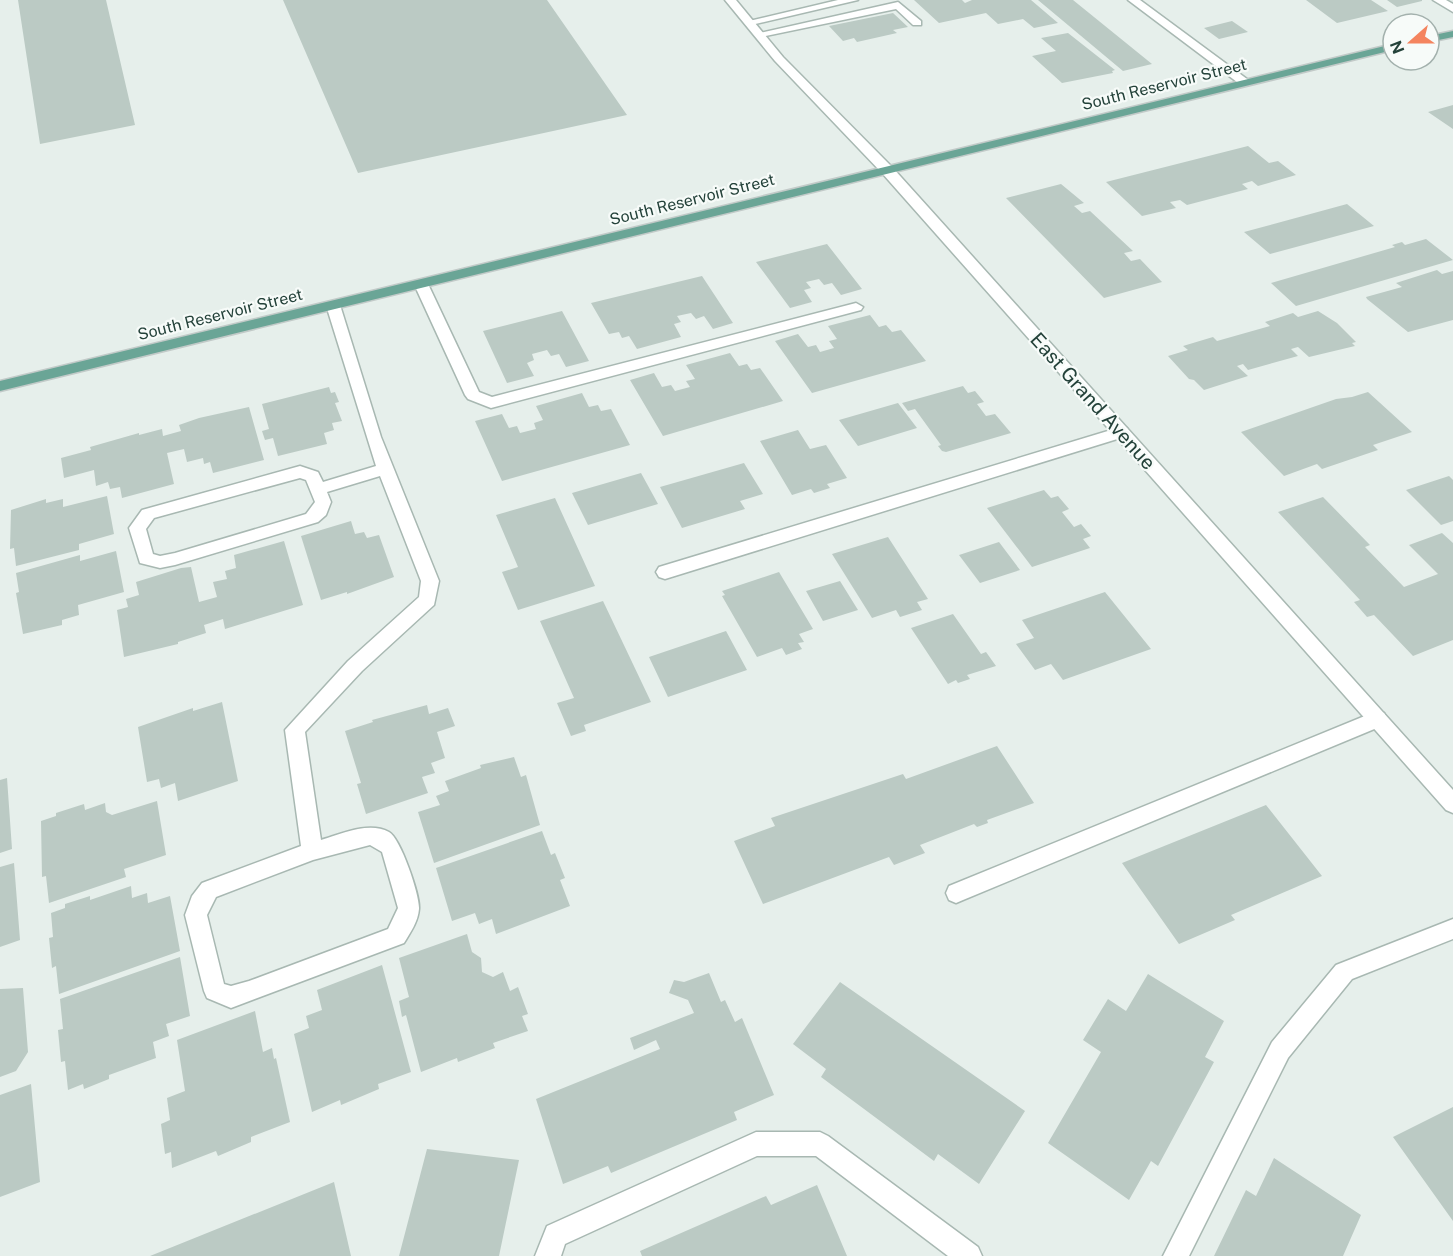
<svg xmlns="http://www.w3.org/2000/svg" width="1453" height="1256" viewBox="0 0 1453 1256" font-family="'Public Sans',sans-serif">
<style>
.building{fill:#bbcac4}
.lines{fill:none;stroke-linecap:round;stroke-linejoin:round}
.service-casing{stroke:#a8b8b2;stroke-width:3}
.tertiary-casing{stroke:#a8b8b2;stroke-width:3}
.primary-casing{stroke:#c2cac8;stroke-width:3}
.service{fill:#fff;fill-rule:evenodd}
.tertiary{fill:#fff;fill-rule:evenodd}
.primary{fill:#6aa596;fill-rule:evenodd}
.labels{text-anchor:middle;stroke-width:4.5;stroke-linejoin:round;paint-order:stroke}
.far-street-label{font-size:16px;fill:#24423a;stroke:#f7fbf9}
.street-label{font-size:20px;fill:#24423a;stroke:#f7fbf9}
</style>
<rect width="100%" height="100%" fill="#e6efeb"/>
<path class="building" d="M18 0H106L135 125 40 144Z
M283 0H547L627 115 358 173Z
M914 0H962L965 3 972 0H1031L1058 23 1034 28 1023 19 998 24 986 13 939 23Z
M1038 0H1073L1152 64 1123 71Z
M1306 0H1371L1388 11 1337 23Z
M1387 0H1422V1L1397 7Z
M893 13 908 27 893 30 897 33 857 42 854 38 843 41 829 26Z
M1232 21 1248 32 1219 39 1204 28Z
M1068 33 1115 70 1112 71 1113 73 1062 83 1032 56 1056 51 1041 38Z
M1453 105V129L1428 112Z
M1248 146 1269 163 1278 161 1296 175 1258 186 1252 181 1242 184 1248 189 1187 205 1180 200 1170 202 1176 208 1142 216 1106 182Z
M1061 184 1084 203 1074 206 1082 213 1090 211 1133 251 1124 253 1131 261 1140 259 1162 282 1104 298 1006 198Z
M1347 204 1374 226 1270 254 1244 232Z
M1426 239 1453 260 1296 306 1271 283 1395 247 1392 245 1402 242 1405 245Z
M827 244 862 289 841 295 832 283 824 285 819 279 806 282 811 288 804 290 812 302 790 308 756 262Z
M1437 270 1442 274 1453 271V320L1408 332 1367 299 1366 297 1402 287 1396 283Z
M702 276 733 323 713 329 704 316 696 319 691 313 677 316 681 322 674 324 681 337 637 349 629 336 622 338 619 332 609 334 591 303Z
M562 311 589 361 566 367 559 354 551 356 547 350 532 354 534 360 527 363 534 376 507 383 483 331Z
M1318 311 1337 323 1356 342 1352 343 1355 346 1309 357 1298 347 1291 349 1298 356 1248 370 1243 364 1237 366 1248 376 1204 390 1194 380 1189 379 1168 356 1188 350 1183 346 1213 337 1217 341 1270 326 1265 322 1293 313 1298 317Z
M870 315 879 327 886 325 892 332 901 330 926 361 812 393 775 341 798 334 808 347 816 345 820 352 834 348 829 341 837 339 828 326Z
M730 353 739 366 747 364 751 370 760 368 783 401 663 436 630 380 654 373 662 387 671 385 675 391 690 387 686 381 695 379 686 365Z
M963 386 968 393 975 391 984 402 977 404 986 416 995 414 1011 433 946 452 942 451 938 446 941 445 915 409 908 411 902 403Z
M329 387 331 393 335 392 339 402 335 403 342 421 332 423 334 430 324 433 327 444 278 456 273 438 265 440 262 431 269 429 262 404Z
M1368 392 1412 432 1373 445 1378 450 1322 469 1317 464 1284 476 1241 432 1336 399 1352 397Z
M582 393 589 407 598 405 601 411 611 409 630 445 502 481 475 421 502 414 509 428 517 426 520 433 536 429 534 423 543 420 536 406Z
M898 403 917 428 858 446 839 420Z
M249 407 264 460 213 473 210 462 204 464 203 458 187 462 184 449 167 453 174 484 122 498 120 487 110 489 108 482 96 486 94 470 64 478 61 458 91 450 90 447 139 433V435L162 429 163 436 181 431 179 425 199 418Z
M798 430 810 449 826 445 847 478 827 484 830 488 814 493 811 489 792 495 760 441Z
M744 463 763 494 740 501 745 509 682 528 660 487Z
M641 473 658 504 588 525 572 493Z
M1449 476 1453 480V521L1441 525 1406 490Z
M1044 490 1051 498 1058 496 1069 509 1062 512 1074 527 1081 524 1091 536 1083 539 1090 548 1032 567 987 508Z
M107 496 114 534 79 544V550L16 566 14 548 10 549 11 510 46 499V503L63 499V507Z
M1323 497 1370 545 1365 547 1404 587 1438 574 1409 545 1442 533 1453 543V640L1413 656 1374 615 1367 617 1354 602 1360 600 1278 512Z
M555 498 595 586 518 610 502 572 518 567 496 515Z
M351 521 355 534 364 532 367 538 379 535 394 577 347 594V592L321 600 301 536Z
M888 537 928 599 917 602 922 610 900 617 896 610 872 618 832 554Z
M284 541 303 605 225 629 223 619 204 625 206 633 178 642V644L124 657 117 610 128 607 126 599 139 595 136 582 181 568 191 567 199 602 217 597 213 582 227 579 225 571 236 568 234 555Z
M999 542 1020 570 980 583 959 555Z
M116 551 124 592 78 605 79 615 62 620V625L23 634 16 593 19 592 16 573 80 555V561Z
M779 572 813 629 799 634 804 642 798 643 802 649 786 655 782 648 757 657 722 596 725 595 722 591Z
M840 581 858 610 823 621 806 591Z
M1105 592 1151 649 1063 680 1051 664 1035 670 1016 644 1034 638 1022 620Z
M603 601 651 702 584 725 586 731 571 736 557 703 574 698 540 621Z
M953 614 981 654 986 652 996 666 967 675 970 679 958 683 956 680 948 684 911 628Z
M726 631 747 670 668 697 649 657Z
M222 702 238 781 178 801 175 783 161 788 159 779 147 782 138 727 193 708V711Z
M427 705 429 714 448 708 455 726 437 732 445 758 431 763 435 773 422 777 428 793 366 814 357 784 361 783 345 731 373 722 372 720Z
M997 746 1034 803 987 820 988 823 977 827 974 824 920 845 925 853 894 865 889 857 763 904 734 841 775 826 771 818 903 774 906 779Z
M514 757 521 777 526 775 540 825 434 863 418 812 440 805 436 796 449 791 445 781 481 768 480 765Z
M7 778 12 849 0 853V780Z
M157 801 166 855 124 869 126 877 49 903 46 876 42 877 41 821 56 816V813L84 804 85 810 105 803 106 812 112 815Z
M1266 805 1322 876 1231 915 1235 920 1179 944 1122 863Z
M542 831 551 855 555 853 565 878 560 880 570 906 496 934 492 919 479 924 475 913 452 921 436 868Z
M14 863 20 940 0 947V867Z
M131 886 132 898 147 893 148 903 170 896 180 951 59 994 56 966 52 968 49 938 53 937 51 913 65 908V904L90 896V900Z
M467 934 472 952 481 958 482 972 493 977 503 972 510 991 518 987 528 1014 522 1016 528 1031 493 1043 495 1048 458 1062 457 1058 421 1072 406 1015 402 1017 399 1001 409 997 399 958Z
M180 957 190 1016 166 1024 169 1036 153 1042 156 1058 109 1075V1079L84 1089 83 1084 68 1090 65 1061 61 1062 58 1030 63 1029 60 999Z
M382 965 411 1072 378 1084 379 1089 341 1105 340 1100 312 1112 294 1034 309 1028 306 1016 322 1010 317 990Z
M709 973 721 1002 725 1000 735 1022 742 1018 774 1095 734 1112 737 1120 611 1173 608 1166 563 1184 536 1099 660 1049 656 1040 634 1050 630 1038 694 1013 688 1000 669 993 674 980 684 982Z
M1148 974 1224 1021 1205 1057 1214 1062 1158 1166 1151 1161 1129 1200 1048 1143 1101 1052 1083 1040 1108 999 1126 1011Z
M840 982 1025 1111 979 1184 938 1154 934 1161 821 1077 826 1069 793 1044Z
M23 988 28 1052 16 1071 0 1077V989Z
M255 1011 263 1052 272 1048 274 1059 276 1058 290 1122 251 1137V1142L218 1156 216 1151 172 1168 171 1152 165 1154 161 1124 170 1120 167 1098 185 1091 177 1040Z
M31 1084 40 1182 0 1197V1095Z
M1453 1107V1221L1393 1137Z
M427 1149 519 1160 499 1256H399Z
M1274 1158 1361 1215 1343 1256H1214L1246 1190 1256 1196Z
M334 1182 351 1256H150Z
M817 1185 847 1256H642L640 1251 766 1196 771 1205Z"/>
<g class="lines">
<g class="service-casing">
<path id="service" d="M838 0H858L751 25 745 22Z
M1128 0H1140L1251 82 1241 85Z
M1433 0H1446L1453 4V12Z
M898 2 921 21V25H913L896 9 761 37 755 34Z
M421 280 428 284 479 392 492 397 856 303 863 307 861 310 491 408 468 399 465 395 414 284Z
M333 301 340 305 381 437 439 581 434 605 362 671 305 732 321 840C341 834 369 821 389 832 401 839 420 896 419 909 418 922 410 933 404 943L231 1008 207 998 204 991 185 915 192 896 202 883 301 846 285 730 348 661 419 597 421 581 380 476 327 492 331 502 326 515 318 522 175 565 160 568 140 563 129 528 142 510 300 466 318 472 323 482 376 466 326 305ZM300 478 306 480 315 502 306 514 175 553 160 556 153 554 146 529 154 518ZM370 845 382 852 398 908 388 929 249 981 231 986 224 984 207 915 216 897 313 860Z
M1121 427 1127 428 1129 432 1127 436 665 579 659 577 656 572 659 567Z
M1377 711 1384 713 1387 719 1384 725 963 900 956 903 949 900 946 893 949 886Z
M1453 919V939L1352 979 1288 1058 1189 1256H1163L1272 1042 1336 965Z
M756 1132H820L828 1136 978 1247 982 1256H948L816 1156H757L565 1244 561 1256H535L547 1226Z"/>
</g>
<g class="tertiary-casing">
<path id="tertiary" d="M725 0H736L783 57 892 167 1453 790V813L1446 810 882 173 775 61Z"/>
</g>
<g class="primary-casing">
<path id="primary" d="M1453 31V37L1429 42V36Z
M1393 44V50L0 391V381Z"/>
</g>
<use href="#service" class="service"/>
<use href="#tertiary" class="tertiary"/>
<use href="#primary" class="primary"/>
</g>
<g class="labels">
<g class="far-street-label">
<text transform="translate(1164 84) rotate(-14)" y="6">South Reservoir Street</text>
<text transform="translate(692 199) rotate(-14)" y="6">South Reservoir Street</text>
<text transform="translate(220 314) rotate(-14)" y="6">South Reservoir Street</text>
</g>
<g class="street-label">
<text transform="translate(1093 401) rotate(48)" y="7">East Grand Avenue</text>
</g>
</g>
<g transform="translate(1411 42) rotate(249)"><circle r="28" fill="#f7fbf9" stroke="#a3b1ad" stroke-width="1.5"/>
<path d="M0-4.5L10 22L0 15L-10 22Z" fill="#f4845f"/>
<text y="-9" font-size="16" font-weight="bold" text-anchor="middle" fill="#24423a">N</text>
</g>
</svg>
